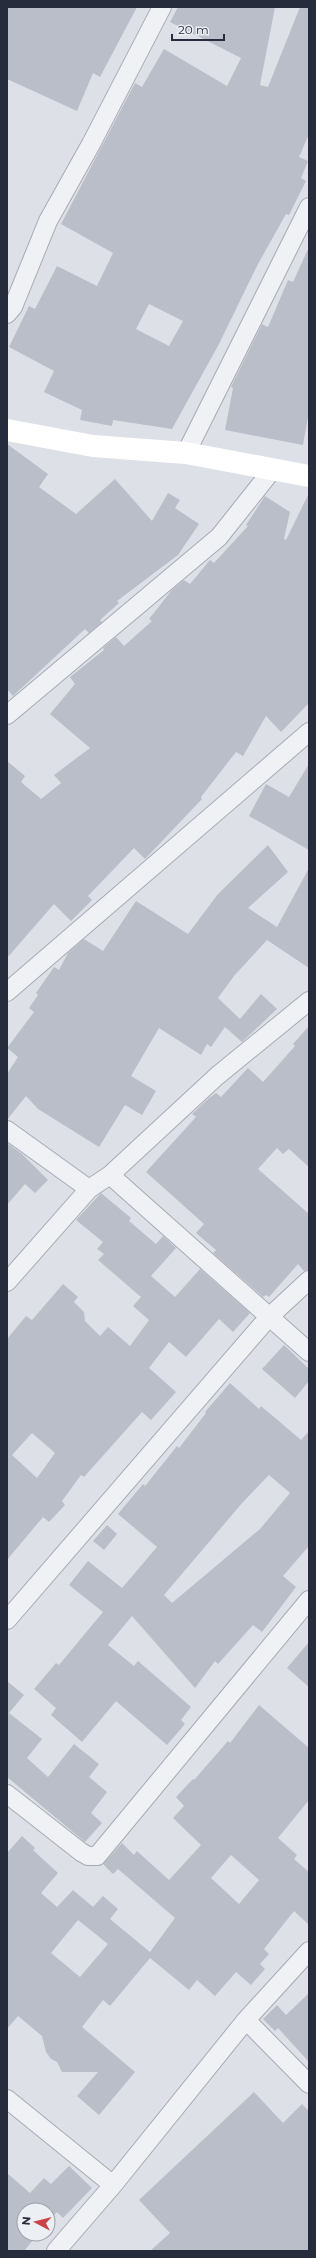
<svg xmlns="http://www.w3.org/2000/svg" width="316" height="2258" viewBox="0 0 316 2258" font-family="Montserrat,sans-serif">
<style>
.building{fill:#babec9;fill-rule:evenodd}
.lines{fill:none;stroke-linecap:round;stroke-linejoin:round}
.street-casing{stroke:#a6aab4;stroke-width:20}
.street{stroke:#f0f1f5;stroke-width:18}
.secondary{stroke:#fff;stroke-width:22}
</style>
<rect width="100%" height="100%" fill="#dde0e7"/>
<path class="building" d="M7 7H137L100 77 93 73 77 111 7 79Z
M178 7H275L260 85 268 87 300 7H309V134L299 157 308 161 301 178 306 181 289 215 286 214 258 264 219 344 172 429 113 420 112 426 80 420 82 410 44 392 54 371 9 347 29 306 35 309 57 266 97 286 113 253 61 224 135 83 142 87 164 49 227 86 241 58 170 22ZM149 304 183 321 169 346 136 329Z
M309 247V411L303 445 225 430 233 388 231 387 262 324 268 327 288 280 293 282Z
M7 444 48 474 39 487 76 514 115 479 152 521 168 493 180 500 175 508 199 524 178 555 117 601 119 603 100 620 102 622 89 633 85 629 13 696 7 689Z
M309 493V703L281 732 266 716 243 756 236 752 201 797 202 799 145 859 134 848 88 896 92 900 71 921 54 904 7 958V761L25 776 21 782 41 799 61 783 54 775 90 748 50 714 75 684 70 677 104 650 103 648 116 637 124 646 152 621 149 619 172 590 184 580 190 584 210 560 214 563 248 526 246 525 265 496 290 512 284 539 286 540Z
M309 764V850L249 816 266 784 289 797Z
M268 845 288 872 248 908 277 927 309 868V968L267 940 234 976 218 998 240 1019 261 994 277 1009 242 1042 225 1027 211 1047 207 1044 201 1055 159 1028 131 1076 156 1091 142 1115 125 1105 99 1147 38 1109 26 1096 7 1120V1074L18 1057 7 1048 34 1012 29 1008 38 995 36 993 54 967 59 970 68 953 84 939 103 951 136 901 188 934 218 894Z
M309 1026V1167L289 1149 283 1154 277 1148 258 1169 309 1214V1270L304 1271 298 1264 269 1297 266 1295 263 1297 213 1253 216 1250 196 1233 204 1224 146 1172 196 1117 192 1114 209 1098 216 1093 221 1097 248 1068 263 1082 295 1046 293 1044Z
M7 1143 22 1154 48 1180 35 1193 25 1184 7 1205Z
M101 1193 131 1218 129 1221 156 1244 163 1236 176 1248 151 1276 175 1297 200 1269 250 1313 233 1332 219 1319 186 1357 169 1342 149 1368 176 1392 151 1420 142 1412 84 1477 81 1475 62 1501 65 1505 49 1522 43 1517 7 1560V1339L26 1316 32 1320 63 1284 78 1297 74 1302 84 1312 85 1321 100 1336 108 1327 130 1346 149 1320 133 1306 141 1297 98 1260 104 1254 97 1249 103 1242 76 1220ZM32 1433 55 1453 37 1478 12 1455Z
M284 1345 309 1369V1381L295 1398 262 1369Z
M230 1383 259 1409 261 1406 301 1440 309 1431V1546L283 1576 296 1587 262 1632 253 1625 218 1664 215 1661 195 1688 132 1616 108 1645 134 1666 138 1661 191 1707 181 1720 185 1724 167 1745 116 1701 82 1742 51 1715 56 1708 34 1689 56 1663 59 1665 103 1612 69 1585 88 1561 122 1588 157 1547 118 1514 143 1484 145 1486 177 1446 179 1448 206 1413 205 1412ZM269 1475 290 1493 260 1529 172 1603 164 1595 243 1502Z
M107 1525 117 1534 104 1550 93 1541Z
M309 1642V1687L287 1668Z
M7 1681 24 1695 9 1713 42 1739 27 1758 48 1777 74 1744 99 1764 89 1777 107 1792 91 1813 102 1823 85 1842 7 1777Z
M259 1705 309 1748V1800L278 1838 297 1855 294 1859 309 1872V1925L294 1911 264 1949 269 1954 260 1964 265 1969 251 1985 236 1972 215 1996 197 1980 189 1990 150 1958 110 2006 103 2000 82 2027 135 2072 99 2115 77 2096 98 2072H62L57 2062 51 2059 46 2052 42 2036 18 2016 7 2029V1853L22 1836 35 1848 33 1850 58 1873 41 1893 57 1907 73 1890 93 1907 103 1896 118 1909 110 1919 150 1952 175 1918 118 1869 113 1874 103 1864 122 1843 134 1855 137 1851 169 1880 201 1845 173 1818 184 1806 176 1797 193 1779 194 1780 228 1741 230 1743ZM231 1855 259 1880 239 1904 211 1878ZM78 1920 108 1944 80 1977 51 1953Z
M309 1993V2062L278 2028 275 2031 263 2019 277 2005 286 2015Z
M254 2092 283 2123 302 2104 309 2111V2251H150L170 2233 139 2200Z
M69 2166 92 2188 63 2218 57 2212 48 2222V2210H24V2234H38L24 2251H7V2173L30 2193 44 2178 51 2184Z"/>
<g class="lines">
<g class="street-casing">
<path id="street" d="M7 314 13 307 48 221 91 144 162 7
M186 453 309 207
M7 715 219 537 273 469
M7 992 309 732
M7 1130 89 1189
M110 1175 309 1352
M7 1282 89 1189 110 1175 217 1076 309 1001
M7 1620 268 1318 309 1280
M7 1794 81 1852 88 1856H97L309 1600
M246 2020 309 2084
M7 2099 113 2185
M56 2251 113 2185 246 2020 309 1951"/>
</g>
<use href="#street" class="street"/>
<path class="secondary" d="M7 430 93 446 186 453 309 476"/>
</g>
<rect width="316" height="2258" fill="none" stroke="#272c3d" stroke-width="16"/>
<g transform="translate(36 2222) rotate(277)"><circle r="19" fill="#eceff4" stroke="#9da1ab"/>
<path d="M0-3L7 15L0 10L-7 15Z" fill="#cb4347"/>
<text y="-6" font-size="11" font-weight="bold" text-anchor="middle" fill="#272c3d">N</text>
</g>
<path d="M172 34v6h52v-6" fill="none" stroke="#272c3d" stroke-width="2"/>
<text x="178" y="34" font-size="12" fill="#272c3d" stroke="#eceff4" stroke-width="3" paint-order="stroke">20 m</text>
</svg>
